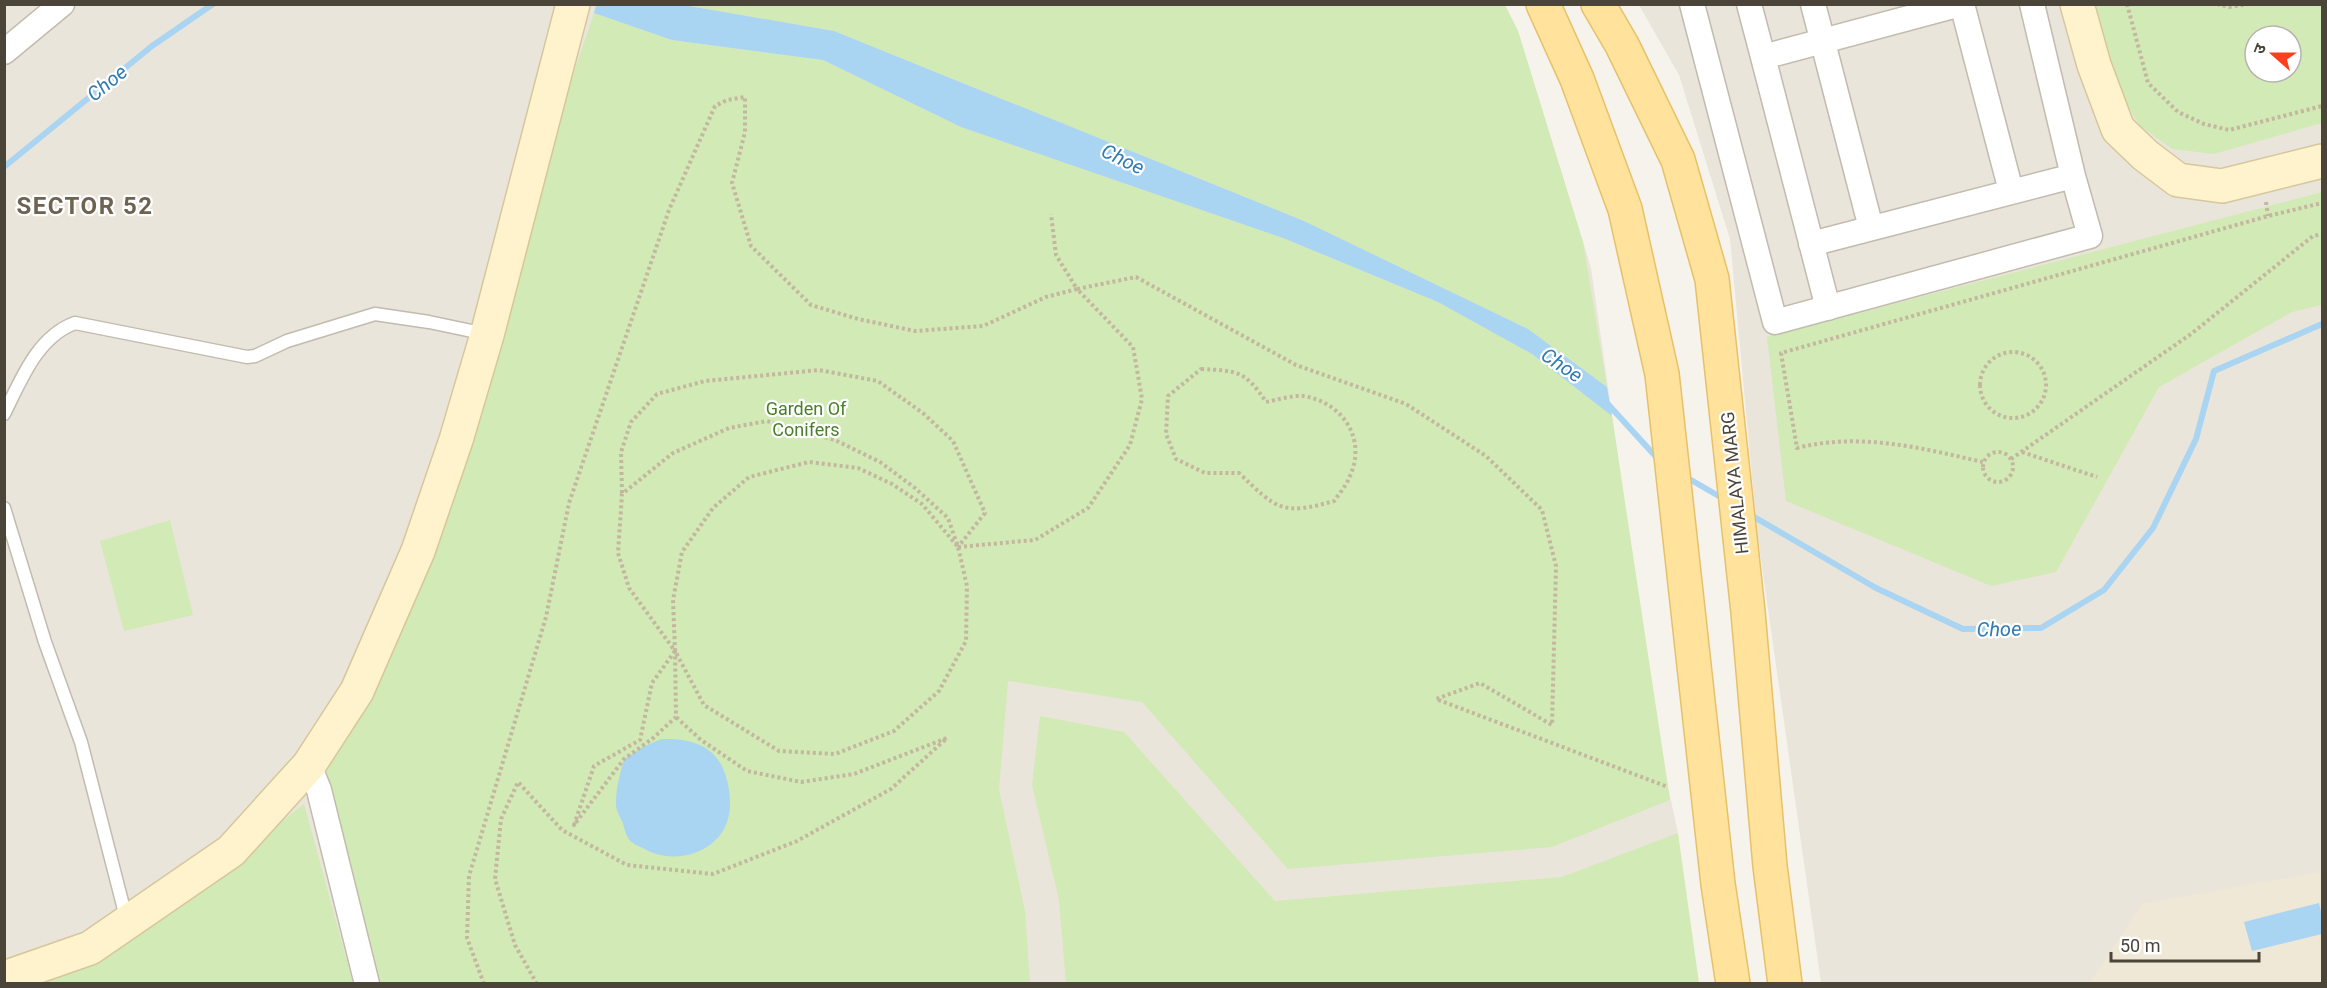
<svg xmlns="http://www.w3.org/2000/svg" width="2327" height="988" viewBox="0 0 2327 988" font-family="Roboto,'Noto Sans Devanagari',sans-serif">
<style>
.residential{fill:#eae5da;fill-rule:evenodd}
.education{fill:#efe8d6}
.green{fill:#d2eab5;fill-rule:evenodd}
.water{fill:#a9d4f2}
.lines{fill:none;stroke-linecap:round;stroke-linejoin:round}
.stream{stroke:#a9d4f2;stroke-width:6}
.lane-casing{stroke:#c2bbae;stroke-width:15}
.street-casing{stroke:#c2bbae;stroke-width:27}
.secondary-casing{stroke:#d6c79b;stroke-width:36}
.primary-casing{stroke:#e6c16a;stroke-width:36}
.path{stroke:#c4b79f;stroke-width:4;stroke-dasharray:3 3;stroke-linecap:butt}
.lane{stroke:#fff;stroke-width:12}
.street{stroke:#fff;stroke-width:24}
.secondary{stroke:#fff3cd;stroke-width:33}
.primary{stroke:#ffe39c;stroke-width:33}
.labels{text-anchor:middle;stroke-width:4.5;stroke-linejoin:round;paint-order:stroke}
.park-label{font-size:18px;fill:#4a7f2a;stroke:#fff}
.street-label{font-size:18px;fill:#4b4439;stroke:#fff}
.water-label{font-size:20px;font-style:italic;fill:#2e7ab2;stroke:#fff}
.district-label{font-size:24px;font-weight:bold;letter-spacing:1.5px;fill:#6e6250;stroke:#fff}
</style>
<rect width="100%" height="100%" fill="#f6f3ec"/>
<path class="residential" d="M5 5H1505L1518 31 1591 268 1631 548 1668 787 1678 833 1680 863 1697 983 5 984Z
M1639 5H2322V983H1821L1757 531 1730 239 1679 75ZM2255 36H2291V72H2255Z"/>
<path class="education" d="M2322 872V983L2089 984 2142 904Z"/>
<path class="green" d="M683 5H1505L1518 31 1583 242 1607 387 1528 329 1304 221 834 31Z
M2096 5H2322V123L2214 154 2172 149 2139 125 2116 84ZM2255 36H2291V72H2255Z
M594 13 672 40 823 60 961 127 1283 238 1438 302 1532 354 1612 416 1670 800 1552 847 1288 869 1142 702 1008 681 999 789 1025 911 1030 983 378 984 318 758 381 660 486 334Z
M2322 192V305L2292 312 2159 387 2056 572 1991 586 1786 501 1767 337Z
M170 520 193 615 124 631 100 541Z
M1040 716 1124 732 1275 901 1562 877 1678 833 1699 983H1066L1059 900 1032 785Z
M304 804 353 983 36 984 112 955Z"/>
<path class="water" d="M596 5H683L834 31 1304 221 1528 329 1607 387 1612 416 1532 354 1438 302 1283 238 961 127 823 60 672 40 594 13Z
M661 739C688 738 714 744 724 771 731 789 733 812 724 829 708 857 669 864 643 848 638 846 631 843 628 838 625 833 624 826 622 821 619 815 616 810 616 804 616 788 620 774 624 759L643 747Z
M2319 903 2322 916V934L2252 951 2244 922Z"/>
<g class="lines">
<path class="stream" d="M4 167 152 46 213 4
M1606 402 1658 459
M1684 476 1724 499
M1749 514 1876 588 1963 629 2041 628 2104 590 2153 528 2196 439 2214 371 2322 324"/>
<g class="lane-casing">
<path id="lane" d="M4 414C21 380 37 337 75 323L247 357 255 356 287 341 375 314 429 322 486 334
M4 508 45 642 81 742 127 921"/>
</g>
<g class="street-casing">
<path id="street" d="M1692 4 1775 322 2090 236 2073 176 2032 4
M1749 4 1763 57 1961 4
M1813 4 1871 228
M1962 4 2011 191
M4 52 62 4
M1763 57 1828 308
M1811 244 2073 176
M309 765 319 790 367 984"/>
</g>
<g class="secondary-casing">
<path id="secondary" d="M2077 4 2094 65 2118 129 2145 155 2178 180 2222 186 2322 161
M4 978 90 948 231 851 309 765 357 691 418 551 456 440 487 335 573 4"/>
</g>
<g class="primary-casing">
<path id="primary" d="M1543 4 1577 79 1625 209 1662 374 1718 884 1733 984
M1598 4 1622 45 1678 160 1712 279 1748 612 1770 866 1785 984"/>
</g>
<path class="path" d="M2127 4 2148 83 2178 112 2204 124 2229 130 2322 106
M2217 4 2229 7 2248 4
M2266 202 2268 216
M1980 385a33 33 0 1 1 66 0a33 33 0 1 1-66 0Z
M1201 369C1237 371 1245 370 1266 402 1277 400 1292 395 1303 396 1343 402 1368 440 1349 478 1346 486 1339 494 1334 501 1281 516 1277 509 1239 473H1205L1176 459 1166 434 1168 396Z
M1983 467a15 15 0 1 1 30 0a15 15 0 1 1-30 0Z
M2022 452 2097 477
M2011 459 2191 334 2313 236 2322 234
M1983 462C1921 448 1860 432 1797 448L1781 353 2268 216 2322 203
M622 493 621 452 631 422 657 394 705 381 819 370 878 381 924 414 953 441 985 513 958 547
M958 547 1035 540 1088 508 1130 445 1142 399 1133 347 1077 289 1136 277 1296 365 1406 404 1486 456 1542 510 1556 566 1552 725 1480 683 1436 699 1668 787
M675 651 652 683 640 740 594 766 574 825 624 759 652 739 676 717 675 651 629 588 618 553 622 494 673 453 729 428 767 421 835 440 880 462 915 488 948 518 958 547 967 586 966 641 939 691 894 731 835 754 779 751 704 705 675 651 673 600 682 552 713 508 749 477 809 462 858 468 892 484 922 504 958 547
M484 984 467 938 469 876 546 617 569 503 669 210 715 106 727 100 745 97V132L732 183 751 246 811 305 858 319 915 331 983 326 1046 297 1077 289 1056 255 1051 214
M537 984 515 945 495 879 501 819 518 782 562 830 627 865 713 874 797 841 891 789 947 738 854 774 801 782 747 771 701 740 676 717"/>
<use href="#lane" class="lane"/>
<use href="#street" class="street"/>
<use href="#secondary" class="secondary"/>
<use href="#primary" class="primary"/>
</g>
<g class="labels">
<g class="park-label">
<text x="806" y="415">Garden Of<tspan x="806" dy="21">Conifers</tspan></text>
</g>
<g class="street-label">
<text transform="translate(1735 483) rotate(-96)" y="6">HIMALAYA MARG</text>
</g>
<g class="water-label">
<text transform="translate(107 83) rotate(-39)" y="7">Choe</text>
<text transform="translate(1123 159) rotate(26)" y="7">Choe</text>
<text transform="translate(1562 365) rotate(34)" y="7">Choe</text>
<text transform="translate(1999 629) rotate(-1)" y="7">Choe</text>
</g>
<g class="district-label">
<text x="85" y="214">SECTOR 52</text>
</g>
</g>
<rect width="2327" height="988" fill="none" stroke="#4b4439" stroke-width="12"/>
<g transform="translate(2273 54) rotate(291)"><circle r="28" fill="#ffffff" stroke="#b7b4b0" stroke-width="1.5"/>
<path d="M0-4.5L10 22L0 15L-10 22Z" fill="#fc3f1d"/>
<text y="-9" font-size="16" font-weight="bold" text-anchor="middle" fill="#4b4439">उ</text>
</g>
<path d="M2111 952v9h148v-9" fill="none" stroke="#4b4439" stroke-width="3"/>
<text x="2120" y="952" font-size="18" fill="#4b4439" stroke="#ffffff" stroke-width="4.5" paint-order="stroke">50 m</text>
</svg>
